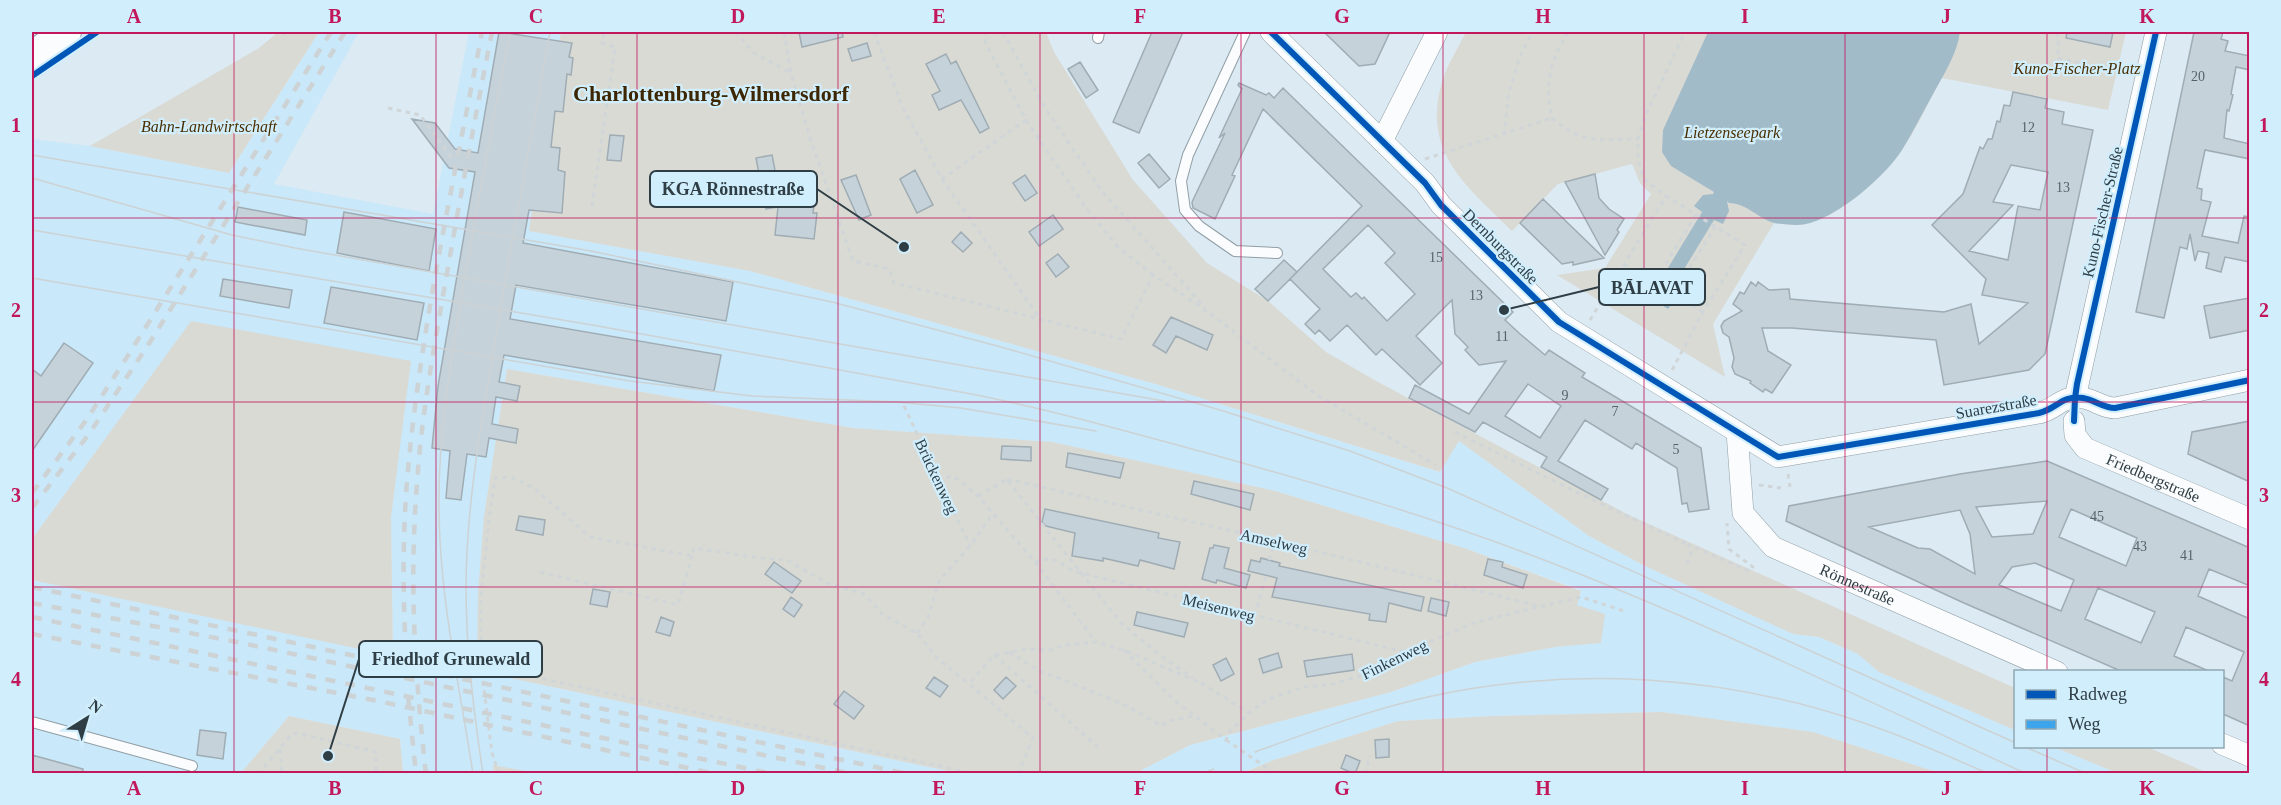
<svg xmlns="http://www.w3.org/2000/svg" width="2281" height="805" viewBox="0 0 2281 805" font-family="Georgia,serif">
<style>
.built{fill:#c9e8f9}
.green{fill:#dadad5}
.water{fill:#a2bbc9}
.building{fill:#c5d2da;stroke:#9facb3;stroke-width:1.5;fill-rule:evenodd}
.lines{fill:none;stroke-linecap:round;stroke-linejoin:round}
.service-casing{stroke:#919ea5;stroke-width:12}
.minor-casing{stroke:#919ea5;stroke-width:22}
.secondary-casing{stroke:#919ea5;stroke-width:32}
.path{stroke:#d0d5d8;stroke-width:3;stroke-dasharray:4.5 4.5;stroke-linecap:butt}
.service{stroke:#fafcfd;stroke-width:10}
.minor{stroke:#fafcfd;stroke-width:21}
.secondary{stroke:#fafcfd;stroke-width:30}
.tram{stroke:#cdd2d4;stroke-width:1.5}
.rail{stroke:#cdd2d4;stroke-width:4.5;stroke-dasharray:10 10;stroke-linecap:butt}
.path-bridge{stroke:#d0d5d8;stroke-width:3;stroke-dasharray:4.5 4.5;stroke-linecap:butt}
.quiet{stroke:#3ea4ec;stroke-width:4.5;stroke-dasharray:9 4.5;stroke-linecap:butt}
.cycleway-casing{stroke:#d1eefd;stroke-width:10}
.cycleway{stroke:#0057b8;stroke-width:6}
.grid{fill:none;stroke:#c2185b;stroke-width:1.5;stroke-opacity:0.55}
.labels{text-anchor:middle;stroke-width:4.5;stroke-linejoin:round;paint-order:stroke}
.number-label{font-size:14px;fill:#54636a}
.park-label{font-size:16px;font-style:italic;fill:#4b2f01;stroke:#d1eefd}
.street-label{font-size:16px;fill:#2f3e45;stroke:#d1eefd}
.district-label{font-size:22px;font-weight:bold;fill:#3d2602;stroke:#d1eefd}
.leader{fill:none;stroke:#2f3e45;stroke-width:2}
.callout-dot{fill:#2f3e45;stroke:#d1eefd;stroke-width:2}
.callout{fill:#d1eefd;stroke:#2f3e45;stroke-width:2}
.callout-label{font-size:18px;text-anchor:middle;font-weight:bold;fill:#2f3e45}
.neatline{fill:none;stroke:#c2185b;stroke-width:2}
.grid-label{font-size:20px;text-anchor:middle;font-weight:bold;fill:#c2185b}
</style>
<rect width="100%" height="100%" fill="#dbeaf3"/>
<path class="built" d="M319 32H359L274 184 433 214 469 32H561L547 107 529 231 750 271 1159 385 1439 472 1459 441 1589 536 1645 566 1793 634 1819 637 1858 654 1879 672 2015 730 2016 746 2054 747 2117 773H1939L1813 732 1662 712 1494 716 1398 721 1271 761 1241 773H1136L1190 745 1391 692 1475 662 1555 647 1600 643 1577 605 1581 590 1464 548 1275 491 1052 442 853 428 507 369 484 516 477 671 957 773 535 774 493 765 494 773H403L400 739 289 716 241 773H32V580L393 655 391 517 192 321 32 539V139L90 146 229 173Z"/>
<path class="green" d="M278 32H319L229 173 90 146 259 48Z
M561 32H1046L1054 52 1133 180 1207 263 1268 301 1326 352 1378 382 1629 515 2015 688V730L1879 672 1858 654 1819 637 1793 634 1645 566 1589 536 1459 441 1440 472 1159 385 750 271 529 231 547 107Z
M1466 32H2126L2108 110 1942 78C1928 102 1917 129 1901 151 1884 178 1831 224 1797 225 1790 225 1782 224 1774 223L1713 324 1725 377 1557 275 1605 268 1651 194 1640 183 1632 164 1558 184 1512 231C1467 186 1421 153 1442 82 1447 65 1458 48 1466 32Z
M191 321 411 361 391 517 393 656 32 580V539Z
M507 369 853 428 1052 442 1275 491 1464 548 1581 591 1577 605 1605 614 1601 643 1555 647 1475 662 1391 692 1190 745 1136 773H957L477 671 478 594 484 516Z
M1662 712 1813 732 1939 773 1241 774 1271 761 1398 721 1494 716Z
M289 716 400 739 403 773H241Z
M2054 747H2147L2208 773H2117Z
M493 765 535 773H494Z"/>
<path class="water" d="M1708 32H1960C1957 54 1944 74 1933 94 1923 112 1913 132 1902 150 1885 177 1830 225 1797 225 1791 225 1781 224 1774 223 1758 218 1746 203 1729 203L1727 201 1729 211 1723 224 1714 220 1672 289 1678 295 1668 309 1644 294 1653 279 1660 281 1702 212 1694 206 1703 195 1713 194 1714 192 1671 166 1662 152 1663 130Z"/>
<path class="building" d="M499 32 572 43 569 57 573 58 571 75 567 74 563 112 555 111 551 147 560 148 558 170 565 172 562 213 529 210 523 243 733 282 726 321 516 285 510 319 721 355 714 391 504 355 499 382 520 386 517 401 496 397 492 424 518 429 516 443 489 438 486 457 467 454 461 500 446 498 450 451 432 448 438 386 475 172 449 168 412 119 435 123 455 149 478 153Z
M799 32H842L843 37 802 47Z
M1152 32H1183L1139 133 1113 122Z
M1324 32H1390L1375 64 1359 66Z
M2067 32H2113L2110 47 2066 38Z
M2194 32H2223L2221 39 2228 41 2225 51 2250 56V70L2236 67 2231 94 2233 95 2229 111 2227 110 2224 138 2250 144V159L2205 150 2197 188 2202 189 2201 200 2211 202 2202 236 2238 243 2244 216 2250 217V262L2225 257 2221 272 2206 268 2209 253 2198 251 2195 261 2190 234 2187 249 2180 247 2164 318 2136 312Z
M867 43 871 56 852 61 848 49Z
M946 54 951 64 956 61 989 128 980 133 961 100 939 110 932 95 940 91 926 64Z
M1080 62 1098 90 1086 98 1068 69Z
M1239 83 1266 95 1269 93 1274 98 1283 88 1513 312 1505 320 1519 333 1545 355 1549 350 1585 373 1582 377 1701 448 1709 509 1689 512 1687 503 1682 504 1677 468 1636 443 1632 449 1585 420 1558 461 1608 489 1601 500 1541 467 1547 457 1483 422 1475 432 1409 398 1415 385 1469 414 1506 361 1479 365 1465 350 1468 347 1455 334 1452 300 1416 336 1442 363 1420 385 1382 349 1376 355 1347 325 1330 341 1319 330 1315 334 1305 324 1320 309 1290 279 1362 206 1263 109 1232 175 1235 176 1215 219 1193 208 1192 202 1225 133 1219 138 1242 89 1238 85ZM1368 225 1395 253 1385 263 1415 294 1387 321 1364 297 1362 299 1356 293 1351 297 1323 269ZM1528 384 1561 406 1540 438 1505 416Z
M2013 92 2047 99 2045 108 2064 112 2062 124 2093 130 2045 354 2029 370 1944 385 1936 340 1792 328H1762L1768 351 1791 365 1772 393 1765 389 1763 392 1750 383 1751 381 1735 374 1732 367 1734 358 1729 337 1723 333 1721 326 1724 321 1742 311 1733 304 1740 292 1744 294 1751 282 1756 286 1758 282 1769 290 1789 289 1790 299 1944 312 1971 304 1979 344 2028 303 1982 295 1986 279 1932 225 1963 194 1980 147 1983 149 1988 139H1992L1997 121 2000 122 2004 105 2010 106ZM2011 165 2048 172 2040 210 2018 206 2008 260 1969 251 2013 205 1993 202Z
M610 135 624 136 621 161 607 160Z
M1149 154 1170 179 1159 188 1138 163Z
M772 155 781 201 814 204 813 213H817L814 239 775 235 778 207 766 209 756 158Z
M915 170 933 205 917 213 900 179Z
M1595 174 1599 198 1609 209 1624 219 1617 230 1619 232 1605 255 1565 182Z
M856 175 871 215 859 220 841 180Z
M1025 175 1037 193 1025 201 1013 183Z
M1543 199 1604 258 1573 265V262L1562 264 1520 223Z
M238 207 307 220 305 235 235 222Z
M344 212 436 229 429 271 337 253Z
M1053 215 1063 229 1039 246 1029 232Z
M961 232 972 243 963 252 952 242Z
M1058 254 1069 267 1056 277 1046 263Z
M1284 260 1297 272 1268 301 1255 289Z
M223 279 292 290 289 308 220 296Z
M331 287 424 303 417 340 324 323Z
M2250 298V330L2210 338 2204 306Z
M1171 317 1213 335 1207 350 1176 336 1166 353 1153 345Z
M64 343 93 363 32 451V369L41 376Z
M2250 421V482L2188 454 2192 432Z
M1002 446 1031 447V461L1001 459Z
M1068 453 1124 463 1120 478 1066 467Z
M2047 461 2250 548V586L2209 569 2198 596 2250 619V726L2223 714V677L2232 681 2244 652 2186 627 2174 656 2211 672H2123L1964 603 1786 521 1789 506 1960 474ZM2047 501 2033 534 1992 537 1976 507ZM2071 509 2137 538 2126 566 2059 537ZM1960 510 1970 534 1975 574 1930 549 1918 548 1869 527ZM2035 563 2074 580 2061 611 1999 585 2012 567ZM2098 588 2155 612 2141 643 2085 619Z
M1194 481 1254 494 1250 510 1191 494Z
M1045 509 1159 533 1158 538 1180 542 1174 569 1140 560 1138 566 1103 558V561L1072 556 1075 533 1046 526 1042 522Z
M519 516 545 520 543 535 516 530Z
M1214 545 1229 548 1224 568 1250 575 1246 588 1217 580 1216 583 1202 579 1210 548H1213Z
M1261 558 1280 563 1279 566 1424 597 1421 611 1389 603 1386 622 1369 620 1370 614 1272 597 1277 578 1248 571 1251 560 1260 562Z
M1488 559 1503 562 1502 567 1527 575 1523 588 1484 575Z
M774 562 801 581 792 593 765 574Z
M593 589 610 592 607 607 590 604Z
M791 597 802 605 794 617 783 609Z
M1431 598 1449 602 1446 616 1428 611Z
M1137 612 1188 623 1184 637 1134 625Z
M661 617 674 622 670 636 656 632Z
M1278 653 1282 667 1263 673 1259 659Z
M1352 654 1354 670 1307 677 1304 661Z
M1226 658 1234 674 1221 681 1213 665Z
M934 677 948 686 940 697 926 688Z
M1006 677 1016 686 1003 699 994 690Z
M844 691 864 706 854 719 834 704Z
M200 730 226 733 223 759 197 755Z
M1389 739V757L1376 758 1375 740Z
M32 755 83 769V774H32Z
M1346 755 1360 761 1355 774 1341 768Z"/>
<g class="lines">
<g class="service-casing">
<path id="service" d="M1245 32 1188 155 1181 181 1185 210 1199 226 1235 251 1277 253
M1098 38 1099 32
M32 722 192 766"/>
</g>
<g class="minor-casing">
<g id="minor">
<path d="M1271 32 1425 183 1441 205 1559 322 1778 457 2039 413C2057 409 2061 395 2083 398 2095 400 2103 408 2115 408L2250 380"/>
<path d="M1382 141 1437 32"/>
<path d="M2075 398 2156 32"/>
<path id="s1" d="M2074 421 2075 435 2085 448 2250 519"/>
<path id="s2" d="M1737 432 1743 513 1773 547 2057 672"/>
<path d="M2222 744 2250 756"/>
</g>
</g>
<g class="secondary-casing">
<path id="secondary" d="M32 57 66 32"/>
</g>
<path class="path" d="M735 32 754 53 791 73
M784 32 791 73 810 138 853 261 889 269 894 283 1121 339 1153 275 1208 312 1317 395 1436 465
M874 32 902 106 942 179 1026 120 986 44 984 32
M1003 32 1045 108 1101 190 1205 308
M1568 32C1550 63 1544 81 1552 118 1583 145 1600 139 1638 139
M2057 32 2059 48 2057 58 2129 73
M388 108 420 115 452 158
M1026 120 1086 208 1118 247 1153 275
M1504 135 1509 92 1520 56 1532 32
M1425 159 1552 118
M942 179 1041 320
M592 206 615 47 602 43 604 32
M1624 264 1648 279 1653 276 1658 277 1696 214
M1703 312 1679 298 1681 294 1677 288 1715 227
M1590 320 1666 196
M1672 370 1703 312 1745 245 1666 196 1644 179 1638 159V139L1647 112 1685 32
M904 406 970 546
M1455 432 1574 491 1689 545
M1788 474 1790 487
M1007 479 1275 541 1539 606
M1008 481 1121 623 1160 655 1193 678
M939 483 950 476 956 478 978 496 1035 562 1096 642
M1759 485 1781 488
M978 496 1007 479
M1688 547 1689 545 1749 571 1753 567 1729 549 1727 523
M1269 560 1275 541
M1035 562C1053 555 1058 562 1073 571L1405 652
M1687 564 1693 547
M540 572 678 605 692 556
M1255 616 1266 575
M917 633 928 617 939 581 970 546 992 515
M1124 650 1174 700 1226 740 1229 732 1249 713 1267 700 1303 687 1334 684 1360 676 1406 652 1476 622 1581 597 1627 612
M1009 652 1038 670 1123 704 1162 726 1169 721 1194 716
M994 655 1098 747
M481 665 975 774
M1201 683 1249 713
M280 749 282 774
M1273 772 1275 774
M258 774 292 734 297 733 376 752V774
M499 774 492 753 481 665V595L489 520 495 478 511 477 534 488 590 537 692 556 694 548 760 558 787 560 827 583 864 594 882 614 917 633 938 659 969 684
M1018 774 1033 738 969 684 994 655 1027 649 1050 650 1065 645 1096 642 1124 650 1201 683
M1365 774 1370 756"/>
<use href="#service" class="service"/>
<use href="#minor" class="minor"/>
<use href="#secondary" class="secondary"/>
<path class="tram" d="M32 155 591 251 832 302 1001 347 1220 410 1350 451 1447 488 2016 743
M32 178 232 235 295 248 1164 401
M32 230 598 326 966 393C1050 409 1132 433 1214 455 1325 486 1436 518 1544 560 1708 623 1867 701 2027 774
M32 278 630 381 752 396 897 402 961 408 1096 431
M2023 746 2087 774
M1255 752C1313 731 1372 709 1432 696 1574 666 1721 675 1858 721 1903 736 1946 755 1989 774
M473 774C459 682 438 591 439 499 439 431 450 366 461 300 476 210 493 121 510 32
M483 774C472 700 463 626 467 552 470 491 480 431 490 372 508 258 530 145 550 32
M1201 774 1214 769"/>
<path class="rail" d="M32 493 87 419 127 357 331 32
M32 508 89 434 150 342 345 32
M32 587 908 774
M32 603 237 642 852 774
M32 617 773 774
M32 634 373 700 716 774
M407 672C403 609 402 544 407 481 420 330 454 180 482 32
M408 696 416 774
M426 774C415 677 409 581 417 484 421 419 433 354 444 290 459 204 475 118 492 32"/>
<path class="path-bridge" d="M1226 740 1273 772"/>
<path class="quiet" d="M283 32H284"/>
<g class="cycleway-casing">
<path id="cycleway" d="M1271 32 1425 183 1441 205 1559 322 1778 457 2039 413C2057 409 2061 395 2083 398 2095 400 2103 408 2115 408L2250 380
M32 76 97 32
M2074 421 2075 398 2077 384 2156 32"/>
</g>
<use href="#cycleway" class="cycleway"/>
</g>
<path class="grid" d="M234 32V774M436 32V774M637 32V774M838 32V774M1040 32V774M1241 32V774M1443 32V774M1644 32V774M1845 32V774M2047 32V672M32 218H2250M32 402H2250M32 587H2250M2047 746V774"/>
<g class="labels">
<g class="number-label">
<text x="2198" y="81">20</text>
<text x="2028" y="132">12</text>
<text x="2063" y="192">13</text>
<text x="1436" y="262">15</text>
<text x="1476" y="300">13</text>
<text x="1502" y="341">11</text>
<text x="1565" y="400">9</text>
<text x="1615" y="416">7</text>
<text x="1676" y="454">5</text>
<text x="2097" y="521">45</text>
<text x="2140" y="551">43</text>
<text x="2187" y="560">41</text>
</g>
<g class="park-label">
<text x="2077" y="74">Kuno-Fischer-Platz</text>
<text x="209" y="132">Bahn-Landwirtschaft</text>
<text x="1732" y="138">Lietzenseepark</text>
</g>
<g class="street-label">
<text transform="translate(2102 212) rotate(-77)" y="6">Kuno-Fischer-Straße</text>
<text transform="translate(1501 246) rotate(45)" y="6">Dernburgstraße</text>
<text transform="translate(1996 406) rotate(-10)" y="6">Suarezstraße</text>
<text transform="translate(937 476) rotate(65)" y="6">Brückenweg</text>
<text dy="6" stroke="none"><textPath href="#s1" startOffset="105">Friedbergstraße</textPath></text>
<text transform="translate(1274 541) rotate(13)" y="6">Amselweg</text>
<text dy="6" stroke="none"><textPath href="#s2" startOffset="219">Rönnestraße</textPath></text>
<text transform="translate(1219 607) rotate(14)" y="6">Meisenweg</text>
<text transform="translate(1394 659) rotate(-26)" y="6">Finkenweg</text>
</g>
<g class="district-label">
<text x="711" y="101">Charlottenburg-Wilmersdorf</text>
</g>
</g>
<path class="leader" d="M904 247L817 189M1504 310L1599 287M328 756L359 659"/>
<g class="callout-dot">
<circle cx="904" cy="247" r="6"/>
<circle cx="1504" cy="310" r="6"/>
<circle cx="328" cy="756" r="6"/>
</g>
<g class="callout">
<rect x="650" y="171" width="167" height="36" rx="6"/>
<rect x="1599" y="269" width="106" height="36" rx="6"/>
<rect x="359" y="641" width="183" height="36" rx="6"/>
</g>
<g class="callout-label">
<text x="733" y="195">KGA Rönnestraße</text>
<text x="1652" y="294">BĀLAVAT</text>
<text x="451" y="665">Friedhof Grunewald</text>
</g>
<rect width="2281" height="805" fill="none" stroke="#d1eefd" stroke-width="66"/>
<rect x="2014" y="670" width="210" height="78" fill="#d1eefd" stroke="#90a8b3" stroke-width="1.5"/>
<rect x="2026" y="690" width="30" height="9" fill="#0057b8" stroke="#90a8b3" stroke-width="1.5"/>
<text x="2068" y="700" font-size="18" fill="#2f3e45">Radweg</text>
<rect x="2026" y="720" width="30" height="9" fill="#3ea4ec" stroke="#90a8b3" stroke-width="1.5"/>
<text x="2068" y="730" font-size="18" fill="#2f3e45">Weg</text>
<g transform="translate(87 718) rotate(37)" stroke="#d1eefd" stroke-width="4.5" paint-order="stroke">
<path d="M0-4.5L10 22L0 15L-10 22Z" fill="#2f3e45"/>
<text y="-9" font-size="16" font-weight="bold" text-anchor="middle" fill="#2f3e45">N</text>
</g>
<rect x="33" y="33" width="2215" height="739" class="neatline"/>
<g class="grid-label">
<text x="134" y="23">A</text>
<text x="335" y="23">B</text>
<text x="536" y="23">C</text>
<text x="738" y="23">D</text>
<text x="939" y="23">E</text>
<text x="1140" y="23">F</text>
<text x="1342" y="23">G</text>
<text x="1543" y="23">H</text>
<text x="1745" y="23">I</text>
<text x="1946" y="23">J</text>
<text x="2147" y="23">K</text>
<text x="16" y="132">1</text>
<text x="2264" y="132">1</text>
<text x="16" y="317">2</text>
<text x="2264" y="317">2</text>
<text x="16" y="502">3</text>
<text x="2264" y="502">3</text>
<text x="16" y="686">4</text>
<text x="2264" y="686">4</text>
<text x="134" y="795">A</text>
<text x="335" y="795">B</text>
<text x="536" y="795">C</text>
<text x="738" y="795">D</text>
<text x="939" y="795">E</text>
<text x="1140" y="795">F</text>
<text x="1342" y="795">G</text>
<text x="1543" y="795">H</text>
<text x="1745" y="795">I</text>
<text x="1946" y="795">J</text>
<text x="2147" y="795">K</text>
</g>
</svg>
